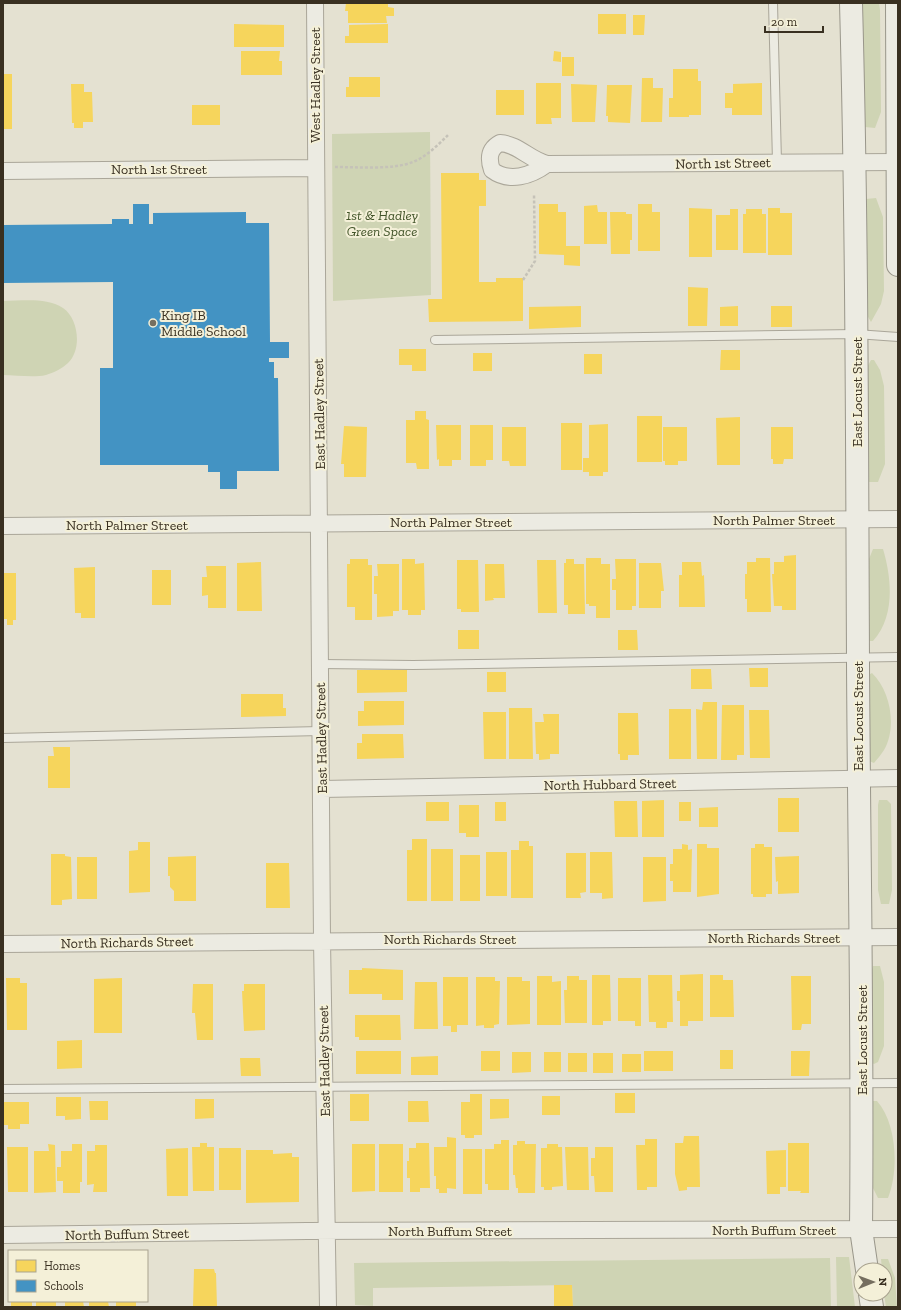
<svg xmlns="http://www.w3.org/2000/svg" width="901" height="1310" viewBox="0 0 901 1310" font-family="'Zilla Slab',serif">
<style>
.green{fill:#cfd4b4}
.homes{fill:#f6d55c}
.schools{fill:#4393c3}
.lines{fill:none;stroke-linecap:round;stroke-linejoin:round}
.lane-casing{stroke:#aaa699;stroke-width:10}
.street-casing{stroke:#aaa699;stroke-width:18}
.secondary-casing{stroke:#99968a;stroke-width:24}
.path{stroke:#c5c2b8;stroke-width:2.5;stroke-dasharray:3 2;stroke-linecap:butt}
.lane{stroke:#ecebe2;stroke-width:8}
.street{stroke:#ecebe2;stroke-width:16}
.secondary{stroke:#ecebe2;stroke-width:22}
.poi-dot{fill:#756e5f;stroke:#f4f0d8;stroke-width:1.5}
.labels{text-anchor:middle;stroke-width:4;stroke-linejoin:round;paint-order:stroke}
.street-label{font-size:14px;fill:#393021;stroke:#f4f0d8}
.park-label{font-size:14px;font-style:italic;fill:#425429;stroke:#f4f0d8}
.poi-label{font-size:14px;fill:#393021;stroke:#f4f0d8;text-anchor:start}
</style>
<rect width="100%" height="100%" fill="#e4e1d1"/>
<path class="green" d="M859 3H879L880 10 881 112 875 128 865 127Z
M430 132 431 295 333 301 332 134Z
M876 198 883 217 884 291 881 304 871 322 864 310 862 208 866 199Z
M3 301C22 301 46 297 63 308 79 319 82 350 68 363 63 368 53 373 46 375 33 378 16 375 3 375Z
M871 360H874L880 370 884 386 885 464 878 482H868L864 469V373Z
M873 549H883C892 579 895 617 873 641H867V564Z
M872 673C891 691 897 728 884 750 881 755 877 759 874 763L869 761 867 676Z
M879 800H887L891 804 892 890 889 904H881L878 890V805Z
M873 966H880L884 982V1046L878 1062 874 1064 871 1062V973Z
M873 1101H877C897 1123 899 1171 888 1198H878L872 1186 871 1107Z
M836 1257H849L855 1307H837Z
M830 1258 831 1307H573L572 1285 373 1288V1306L355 1305 354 1263Z
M888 1259 895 1278 897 1307H886L884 1294 885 1270H882L881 1259Z"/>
<path class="homes" d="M346 3H388V7L394 8V16H386L387 23H348V11H345Z
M598 14H626V34H598Z
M633 15H645L644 35H633Z
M234 24 284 25V47H234Z
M388 24V43H345V36H349V25Z
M241 51H280L279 61H282V75H241Z
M554 51 561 52V62L553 61Z
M562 57H574V76H562Z
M673 69H698V81H701V115H689V117H669V98H673Z
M3 74H12V129H3Z
M349 77H380V97H346V87H349Z
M642 78H653V88H663L662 122H641Z
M536 83H561V118H551L552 124H536Z
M762 83V115H732V108H725V93H733V84Z
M71 84H84V92H92L93 122H83V128H74V123H72Z
M571 84 597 85 595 122H572Z
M607 85H632L630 123 608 122V116H606Z
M496 90H524V115H496Z
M192 105H220V125H192Z
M441 173H479V180H486V206H479V282H496V278H523V321L429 322 428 299H442Z
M539 204H558V212H566V246H580V266L564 265V255L539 254Z
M638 204H652V212H660V251H638Z
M597 205 598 212H607V244H584V206Z
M689 208 712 209V257H689Z
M768 208H780V213H792V255H768Z
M730 209H738V250H716V215H730Z
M746 209H762V214H766V253H743V214H746Z
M610 212H626V214H632V240H630V254H611Z
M688 287 708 288 707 326H688Z
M581 306V327L529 329V307Z
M738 306V326H720V307Z
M771 306H792V327H771Z
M399 349H426V371H412V365H399Z
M721 350H740V370H720Z
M473 353H492V371H473Z
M584 354H602V374H584Z
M415 411H426V419L429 420V469H417L416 463H406V420H415Z
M637 416H662V462H637Z
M740 417V465H717L716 418Z
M561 423H582V470H561Z
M608 424V472H603V476H589V472H583V458H589V425Z
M436 425H461V460H452V466H439V459L437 460Z
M470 425H493V460H486V466H470Z
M344 426 367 427 366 477H344V464H341Z
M502 427H526V466H510L509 461H502Z
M663 427H687V461H678V465H665V461H663Z
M771 427H793V459H784L783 464H773V459H771Z
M796 555V610H782V606H774L772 574H774V562H784V556Z
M586 558H601V564H610V618H596V606H589V604H586Z
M756 558H770L771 612H747V599H745V574H747V562H756Z
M350 559H368V565H372V620H355V607H347V564H350Z
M402 559H415V564L424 563 425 610H421V615H408V610H402Z
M566 559H574V564H584L585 614H568V605H564V563H566Z
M615 559H636V606H632V610H616V590H612V579H616Z
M457 560H478L479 612H461V609H457Z
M537 560H556L557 613H538Z
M261 562 262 611H237V563Z
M682 562H701L702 576 704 575 705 607H679V575H682Z
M639 563H661L664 591H661V608H639Z
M377 564H399V611H393V616L377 617V594H374V576H378Z
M485 564H504L505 598H493L494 600 485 601Z
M206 566H226V608H208V595L202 596V577H207Z
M95 567V618H81V613H75L74 568Z
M152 570H171V605H152Z
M3 573H16V620H13V625H7V619H3Z
M458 630H479V649H458Z
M618 630H637L638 650H618Z
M749 668H768V687H750Z
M691 669H711L712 689H691Z
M357 670H407V692L357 693Z
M487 672H506V692H487Z
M241 694H283V708H286V716L241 717Z
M364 701H404V725L358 726V711H364Z
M703 702H717V759H697L696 709 702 710Z
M722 705H744V755H737V760H721Z
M509 708H532L533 759H509Z
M669 709H691V759H669Z
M749 710H769L770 758H750Z
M483 712H506V759H484Z
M618 713H638L639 755H628V760H620V754H618Z
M543 714H559V754H550V759L539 760V754H536L535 722H544Z
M362 734H403L404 758 357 759V743H362Z
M53 747H70V788H48V756H54Z
M778 798H799V832H778Z
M664 800V837H642V801Z
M614 801H637L638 837H615Z
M426 802H449V821H426Z
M495 802H506V821H495Z
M679 802H691V821H679Z
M459 805H479V837H466V833H459Z
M718 807V827H699V808Z
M412 839H427V901H407V850H412Z
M519 841H529V846H533V898H511V850H519Z
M138 842H150V892L129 893V851L138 850Z
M682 844 688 845V850L692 849 691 892H673V881H670V864H673V849H682Z
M697 844H707V848H719V894L697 897Z
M755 844H764V847H772V894H766V897H753V894H751V848H755Z
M431 849H453V901H431Z
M486 852H507V896H486Z
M590 852H612L613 898 602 899V893H590Z
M566 853H586V892L580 893 581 898H566Z
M51 854H65V856L71 857 72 899 62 900V905H51Z
M460 855H480V901H460Z
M196 856V901H174V891L170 887V876H168V857Z
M799 856V893L778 894V881L776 882 775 857Z
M77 857H97V899H77Z
M643 857H666V901L643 902Z
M266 863H289L290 908H266Z
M362 968 403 970V1000H382V994H349V970H362Z
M703 974V1021H688V1026H680V1001H677V991H680V975Z
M592 975H610L611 1021H603V1025H592Z
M648 975H672L673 1022H667V1028H656V1022H649Z
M710 975H723V980H733L734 1017H710Z
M537 976H552V982L561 981V1025H537Z
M567 976H579V980H587V1023H565L564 990H567Z
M791 976H811V1024H802L801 1030H792Z
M443 977H468V1025H457V1032H451V1026H443Z
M476 977H495V981H500L499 1024 494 1025V1028H484V1025L476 1026Z
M507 977H522V981H530V1024L507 1025Z
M6 978H20V983H27V1030H7Z
M122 978V1033H94V979Z
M618 978H641V1026H635V1021H618Z
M415 982H437L438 1029H414Z
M193 984H213V1040H197L195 1013H192Z
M244 984H265V1030L244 1031 242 991H244Z
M355 1015H400L401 1040H359V1037H355Z
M82 1040V1068L57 1069V1041Z
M720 1050H733V1069H720Z
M356 1051H401V1074H356Z
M481 1051H500V1071H481Z
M644 1051H673V1071H644Z
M791 1051H810L809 1076H791Z
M512 1052H531V1072L512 1073Z
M544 1052H561V1072H544Z
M568 1053H587V1072H568Z
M593 1053H613V1073H593Z
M622 1054H641V1072H622Z
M438 1056V1075H411V1057Z
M240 1058H260L261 1076H241Z
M615 1093H635V1113H615Z
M350 1094H369V1121H350Z
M470 1094H482V1135H474V1138H465V1135H461V1102H470Z
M542 1096H560V1115H542Z
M56 1097H81V1119L65 1120V1116H56Z
M195 1099H214V1118L195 1119Z
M490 1099H509V1118L490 1119Z
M89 1101H108V1120H90Z
M408 1101H428L429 1122H408Z
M3 1102H29V1124H20V1129H8V1125H3Z
M684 1136H699L700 1187H687V1190L679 1191 675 1174V1143H683Z
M447 1137 456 1138V1189L447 1188V1193H439V1189H436V1176H434V1147H447Z
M645 1139H657V1187H647V1190H637L636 1145H645Z
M501 1140H509V1190H488V1184H485V1149H494V1144H501Z
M517 1141H525V1144H536L535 1193H518V1188H516L515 1175H513V1145H517Z
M200 1143H207V1147H214V1191H193L192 1147H200Z
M416 1143H429L430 1188H420V1192H410V1178H407V1161H409V1148H416Z
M788 1143H809V1193H800L801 1191H788Z
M48 1144 55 1145 56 1192 34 1193V1151H49Z
M72 1144H82V1182H80V1193H63V1181H57V1167H61V1151H72Z
M352 1144H375V1191L352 1192Z
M379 1144H403V1192H379Z
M547 1144H558V1147H562L563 1186 552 1187V1190H544V1187H541V1148H547Z
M95 1145H107V1192H93L94 1184 87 1185V1151H95Z
M7 1147H28V1192H8Z
M565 1147H588L589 1190H567Z
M595 1147H613V1192H595L594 1176H591V1158H595Z
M188 1148V1196H167L166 1149Z
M219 1148H241V1190H219Z
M463 1149H482V1194H463Z
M246 1150H273V1154L292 1153V1157H299V1202L246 1203Z
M786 1150V1187H780V1194H767L766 1151Z
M194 1269H214L215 1273H216L217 1307H193Z
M554 1285H572L573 1307H554Z
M11 1301H32V1307H11Z
M36 1301H56V1307H36Z
M65 1301H83L84 1307H65Z
M89 1301H108L109 1307H89Z
M116 1301H136V1307H116Z"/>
<path class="schools" d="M133 204H149V224H153V213L246 212V223H269L270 342H289V358H269V362H274V378H278L279 471H237V489H220V472H208V465H100V368H113V282L3 283V225L112 224V219H129V224H133Z"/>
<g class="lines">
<g class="lane-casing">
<path id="lane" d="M773 3 777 162
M435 340 856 334 898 337
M320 664 413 665 898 657
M3 738 321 731
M3 1089 898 1083"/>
</g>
<g class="street-casing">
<path id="street" d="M315 3 322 940 328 1307
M547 164C531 176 509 183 492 170 488 158 489 149 500 143 518 144 530 160 547 164L898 162
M3 171 316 168
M3 526 898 519
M322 789 898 778
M3 944 898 937
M3 1235 307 1231 898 1229"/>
</g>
<g class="secondary-casing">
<path id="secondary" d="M851 3C857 223 857 443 858 662 859 851 863 1040 861 1229L867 1270
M897 3 898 265
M870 1294 872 1307"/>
</g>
<path class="path" d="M335 167C358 167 392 170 413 162 426 157 438 145 448 135
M523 280 535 261 534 194"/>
<use href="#lane" class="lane"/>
<use href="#street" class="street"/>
<use href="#secondary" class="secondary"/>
</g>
<circle class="poi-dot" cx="153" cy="323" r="4"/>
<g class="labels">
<g class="street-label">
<text transform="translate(315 85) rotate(-90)" y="5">West Hadley Street</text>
<text transform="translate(723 163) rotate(-1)" y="5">North 1st Street</text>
<text x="159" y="174">North 1st Street</text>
<text transform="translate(857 392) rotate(-90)" y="5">East Locust Street</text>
<text transform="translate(319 414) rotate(-91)" y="5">East Hadley Street</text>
<text x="774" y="525">North Palmer Street</text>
<text x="451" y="527">North Palmer Street</text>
<text x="127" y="530">North Palmer Street</text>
<text transform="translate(858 716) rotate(-90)" y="5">East Locust Street</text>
<text transform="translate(321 738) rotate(-91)" y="5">East Hadley Street</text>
<text transform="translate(610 784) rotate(-1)" y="5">North Hubbard Street</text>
<text x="774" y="943">North Richards Street</text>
<text x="450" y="944">North Richards Street</text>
<text transform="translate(127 942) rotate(-1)" y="5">North Richards Street</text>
<text transform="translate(862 1040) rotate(-90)" y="5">East Locust Street</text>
<text transform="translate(324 1061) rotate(-91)" y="5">East Hadley Street</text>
<text x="774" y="1235">North Buffum Street</text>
<text x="450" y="1236">North Buffum Street</text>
<text transform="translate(127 1234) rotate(-1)" y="5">North Buffum Street</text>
</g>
<g class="park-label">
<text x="382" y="220">1st &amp; Hadley<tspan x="382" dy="16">Green Space</tspan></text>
</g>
<g class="poi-label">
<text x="161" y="320">King IB<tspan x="161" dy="16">Middle School</tspan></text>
</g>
</g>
<rect width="901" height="1310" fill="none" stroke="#393021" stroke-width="8"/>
<rect x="8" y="1250" width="140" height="52" fill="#f4f0d8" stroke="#a9a38f"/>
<rect x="16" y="1260" width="20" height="12" fill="#f6d55c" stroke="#a9a38f"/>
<text x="44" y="1270" font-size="12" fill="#393021">Homes</text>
<rect x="16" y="1280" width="20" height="12" fill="#4393c3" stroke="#a9a38f"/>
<text x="44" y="1290" font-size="12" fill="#393021">Schools</text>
<g transform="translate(873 1282) rotate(89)"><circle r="19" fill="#f4f0d8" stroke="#a9a38f"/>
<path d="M0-3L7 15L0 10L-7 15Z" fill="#756e5f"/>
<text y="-6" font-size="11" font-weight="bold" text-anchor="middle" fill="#393021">N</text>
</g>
<path d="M765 26v6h58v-6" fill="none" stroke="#393021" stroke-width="2"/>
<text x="771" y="26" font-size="12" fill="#393021" stroke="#f4f0d8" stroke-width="3" paint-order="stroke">20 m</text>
</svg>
